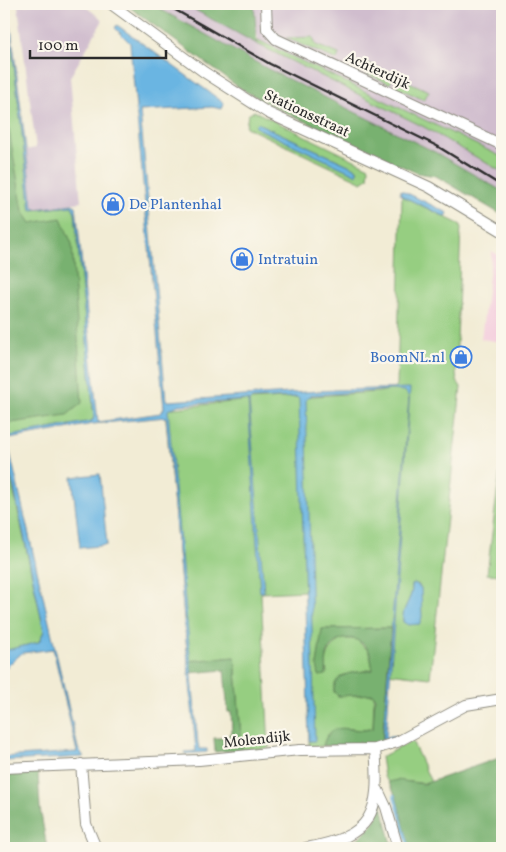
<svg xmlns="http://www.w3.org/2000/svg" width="506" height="852" viewBox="0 0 506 852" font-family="Vollkorn,serif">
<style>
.built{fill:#f4cfde}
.industrial{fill:#d0bdce}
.green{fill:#96ce81;stroke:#607c56;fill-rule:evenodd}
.forest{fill:#78b16f;stroke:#526e4d}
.water{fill:#6ab5e2;stroke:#4a7086}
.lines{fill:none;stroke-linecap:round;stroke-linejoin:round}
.stream{stroke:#6ab5e2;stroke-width:2.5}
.minor-casing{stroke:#8e8c80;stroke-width:12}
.minor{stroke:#fff;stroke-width:10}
.rail{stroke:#2b2b2b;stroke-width:2.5}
.labels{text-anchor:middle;stroke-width:4.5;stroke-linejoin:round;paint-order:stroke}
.street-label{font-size:15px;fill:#2b2b2b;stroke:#fbf7ec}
.shop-label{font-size:15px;fill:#366cbe;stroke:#fbf7ec;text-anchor:start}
</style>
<rect width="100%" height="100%" fill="#fbf7ec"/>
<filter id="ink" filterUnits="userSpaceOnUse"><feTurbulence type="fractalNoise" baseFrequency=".02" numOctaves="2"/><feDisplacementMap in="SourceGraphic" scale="10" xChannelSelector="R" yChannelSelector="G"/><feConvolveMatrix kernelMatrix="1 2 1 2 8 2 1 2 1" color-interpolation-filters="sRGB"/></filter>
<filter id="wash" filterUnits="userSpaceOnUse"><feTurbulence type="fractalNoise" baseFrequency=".0096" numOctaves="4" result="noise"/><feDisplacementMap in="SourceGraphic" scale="20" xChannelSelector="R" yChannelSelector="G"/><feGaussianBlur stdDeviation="1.12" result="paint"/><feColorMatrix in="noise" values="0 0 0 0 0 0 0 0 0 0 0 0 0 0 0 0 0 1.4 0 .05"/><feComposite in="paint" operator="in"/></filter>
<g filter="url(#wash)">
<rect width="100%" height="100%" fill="#f2ecd5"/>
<path class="built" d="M492 251 502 258V342L481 339Z"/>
<path class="industrial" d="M35 4H82L103 20 70 77 81 202 34 209 25 150 36 148 18 6Z
M151 4H184L274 53 424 127 502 172V191L435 152 268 69Z
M254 4H502V166L258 40Z"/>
<path class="green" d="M4 32 8 34 11 39 31 210 72 206 75 212 94 417 92 421 6 437 4 442Z
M313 37 316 45 339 54 337 60 286 38Z
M258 40 502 157V172L424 127 257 44Z
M364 61 394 75 390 84 360 71Z
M398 77 429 91 424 100 394 86Z
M254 111 369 167 368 178 362 182 246 127 248 115ZM257 123 357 169V174L257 128Z
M402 196 461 225 456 373 457 381 461 387 430 678 388 673 391 628 322 629 317 665 327 673C324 658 329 648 341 639H356L369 651 373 669 344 675 334 687V692L338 696 374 694 373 728C353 735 331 716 323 746L309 747 307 591 261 593 269 748 242 750 235 657 188 661 165 409 250 400 379 392 393 389 397 385ZM418 584 421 588 403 622C401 607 413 600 412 585Z
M4 447 44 631 39 642 4 651Z
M502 453V575L487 574Z
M412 741 431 782C417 786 403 777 390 784L384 777 381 757Z"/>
<path class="forest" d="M125 4H151L268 69 435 152 502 191V215L436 176 417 173 289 114 241 89Z
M184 4H254L257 44Z
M4 102 23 211 31 223 61 218 72 244 82 403 67 415 4 424Z
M391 628 382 743 323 746C331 715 353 736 373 728L375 696 372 694 338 696 334 692C333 670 358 673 373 670 371 664 372 656 369 651 359 634 336 634 328 652 325 660 327 667 326 675L319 676 317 665 322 629Z
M235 657 242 750 215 752 214 738H229V734L232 733 231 712H228L224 670 189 673 188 661Z
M502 757V848H410L396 796 388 782 397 780 424 784Z
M38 772 40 808 47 848H4V773Z
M381 803 393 848H341C361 839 376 826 381 803Z"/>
<path class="water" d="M4 24 11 27 33 207 36 209 72 204 76 206 98 422 161 413 164 408 130 43 115 28 117 25 224 103 222 109 212 107 140 111 166 400 169 401 335 390 410 388 386 738 393 736 395 738 385 742 383 739 409 397 405 391 392 390 312 395 306 399 315 741H309L299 399 297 397 252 399 249 401 264 592H260L248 400 178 405 168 410 198 744 200 749H207V752L185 754 184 752 196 751 166 417 93 424 9 439 8 444 78 748 84 757 4 761V757L77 752 53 649 22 653 4 669V651L39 642 44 631 4 442 6 437 92 421 94 417 75 212 72 206 31 210 11 39 8 34 4 32Z
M257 123 357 169V175L257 128 255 125Z
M401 190 448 213 446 217 402 196 400 194Z
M100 474 107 545 80 548 72 477Z
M415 583 421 588 422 617 420 624 408 625 403 622C401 607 413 600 412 585Z"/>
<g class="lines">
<path class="stream" d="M394 795 409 848"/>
</g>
</g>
<g filter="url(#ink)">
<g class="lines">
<g class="minor-casing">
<path id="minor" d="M111 4 204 72 268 113 429 187 502 231
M266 4 267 29 276 39 502 145
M81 764 86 824 96 848
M4 768 199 760 300 750 375 749 397 742 466 705 502 699
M378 790 386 807 398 848
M306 848C373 836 381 814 375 749"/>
</g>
<use href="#minor" class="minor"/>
<path class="rail" d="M165 4 270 64 437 146 502 186"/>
</g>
</g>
<defs>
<g id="shop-ring" transform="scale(1.125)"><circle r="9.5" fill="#fbf7ec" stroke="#3f7fe0" stroke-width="1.5"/><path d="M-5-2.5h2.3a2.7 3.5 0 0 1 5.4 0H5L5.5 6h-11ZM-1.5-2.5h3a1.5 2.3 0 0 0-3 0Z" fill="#3f7fe0"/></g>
</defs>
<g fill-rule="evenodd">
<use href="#shop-ring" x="113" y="204"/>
<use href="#shop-ring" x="242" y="259"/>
<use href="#shop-ring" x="461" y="357"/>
</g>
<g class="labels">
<g class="street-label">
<text transform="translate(378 70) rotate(25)" y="5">Achterdijk</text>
<text transform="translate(307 113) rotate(25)" y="5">Stationsstraat</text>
<text transform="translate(257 739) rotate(-6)" y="5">Molendijk</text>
</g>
<g class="shop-label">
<text x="129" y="209">De Plantenhal</text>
<text x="258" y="264">Intratuin</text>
<text x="445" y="362" text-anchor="end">BoomNL.nl</text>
</g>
</g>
<rect width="506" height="852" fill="none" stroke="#fbf7ec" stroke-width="20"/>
<path d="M30 50v8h136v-8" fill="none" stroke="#2b2b2b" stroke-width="2.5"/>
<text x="38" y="50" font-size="15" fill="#2b2b2b" stroke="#fbf7ec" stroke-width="4" paint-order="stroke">100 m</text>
</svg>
